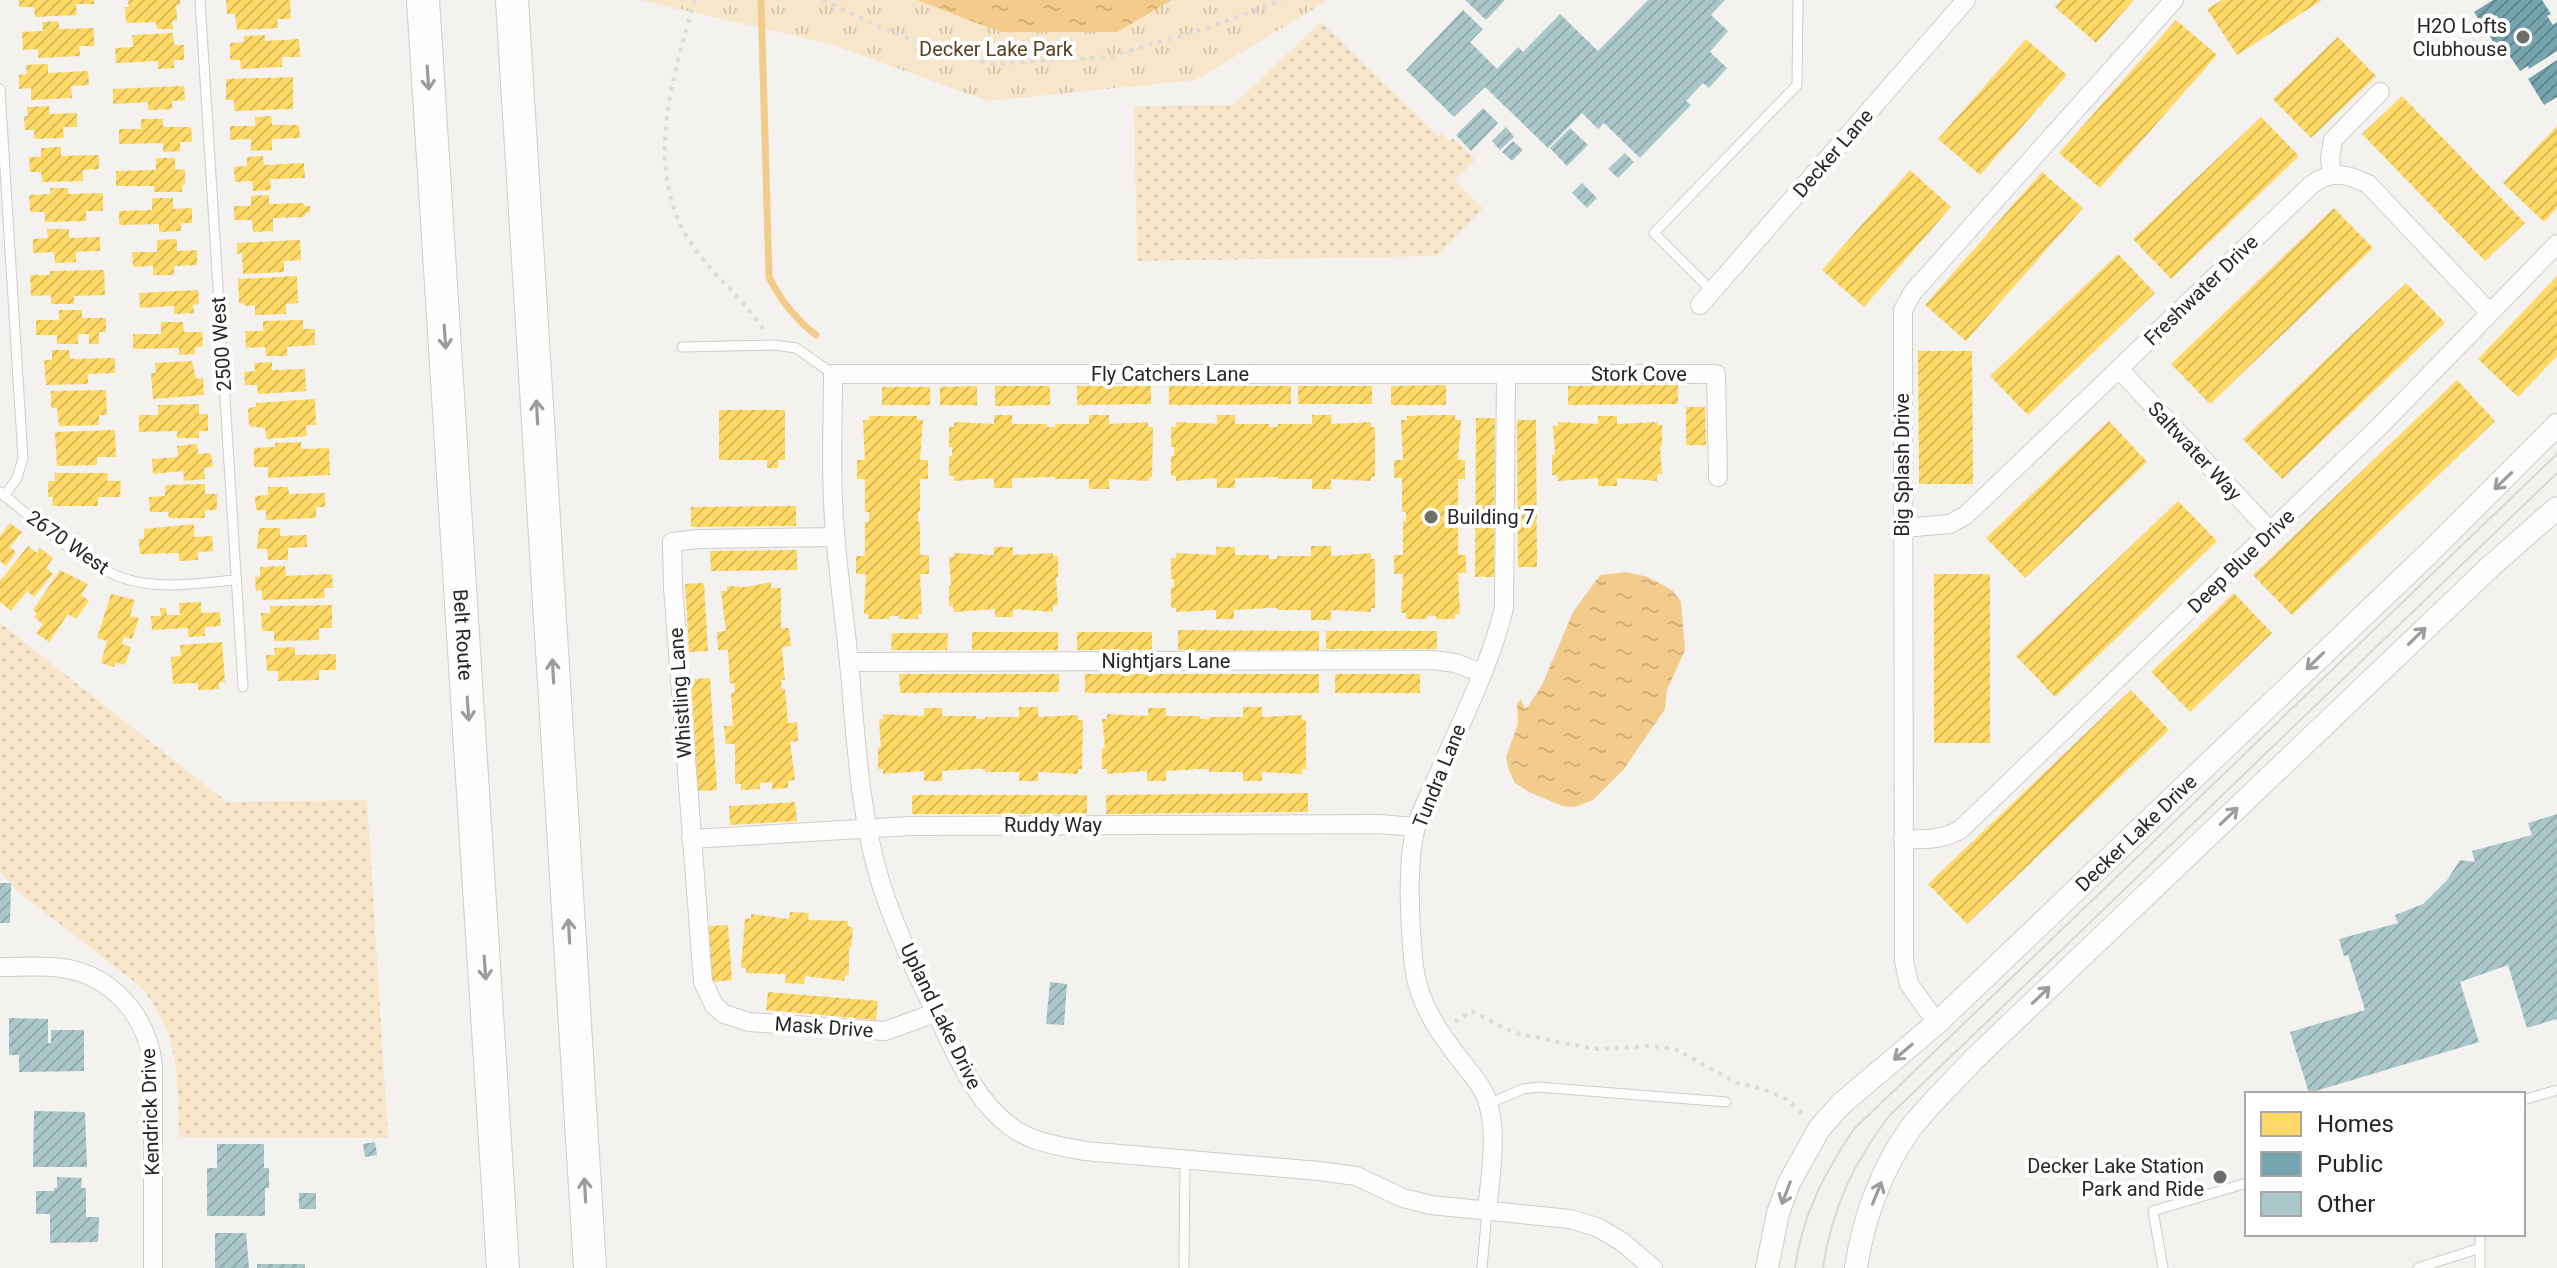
<svg xmlns="http://www.w3.org/2000/svg" width="2557" height="1268" viewBox="0 0 2557 1268" font-family="Roboto,sans-serif">
<style>
.grass{fill:url(#grass-dots)}
.park{fill:url(#park-tufts)}
.water{fill:url(#water-ripples)}
.homes{fill:url(#homes-hatch)}
.public{fill:url(#public-hatch)}
.lines{fill:none;stroke-linecap:round;stroke-linejoin:round}
.stream{stroke:#f3cc8c;stroke-width:7}
.building{fill:url(#building-hatch)}
.service-casing{stroke:#cfcdca;stroke-width:11}
.minor-casing{stroke:#cfcdca;stroke-width:20}
.tertiary-casing{stroke:#cfcdca;stroke-width:24}
.motorway-casing{stroke:#cfcdca;stroke-width:34}
.path{stroke:#dbdbda;stroke-width:4;stroke-dasharray:4 6;stroke-linecap:butt}
.service{stroke:#fdfdfd;stroke-width:9}
.minor{stroke:#fdfdfd;stroke-width:18}
.tertiary{stroke:#fdfdfd;stroke-width:22}
.motorway{stroke:#fdfdfd;stroke-width:32}
.tram{stroke:#d9d8d6;stroke-width:2}
.oneway{stroke:#9d9c9b}
.poi-dot{fill:#6f6d6b;stroke:#fff;stroke-width:3}
.labels{text-anchor:middle;stroke-width:8;stroke-linejoin:round;paint-order:stroke}
.poi-label{font-size:20px;fill:#282624;stroke:#fff;text-anchor:end}
.park-label{font-size:20px;fill:#58411b;stroke:#fff}
.street-label{font-size:20px;fill:#282624;stroke:#fff}
</style>
<defs>
<pattern id="grass-dots" width="8" height="8" patternUnits="userSpaceOnUse" patternTransform="scale(2)"><rect width="8" height="8" fill="#f8e6ca"/><path d="M2 2h.1M6 6h.1" fill="none" stroke="#d5c5ad" stroke-width="1.8" stroke-linecap="round"/></pattern>
<pattern id="park-tufts" width="24" height="20" patternUnits="userSpaceOnUse" patternTransform="scale(2)"><rect width="24" height="20" fill="#f8e6ca"/><path d="M3 7l-1-3M5 7V3M7 7l1-3M15 17l-1-3M17 17v-4M19 17l1-3" fill="none" stroke="#d5c5ad"/></pattern>
<pattern id="water-ripples" width="26" height="14" patternUnits="userSpaceOnUse" patternTransform="scale(2)"><rect width="26" height="14" fill="#f3cc8c"/><path d="M2 4q2-2 4 0t4 0M15 11q2-2 4 0t4 0" fill="none" stroke="#d0af79"/></pattern>
<pattern id="homes-hatch" width="6" height="6" patternUnits="userSpaceOnUse" patternTransform="scale(2)"><rect width="6" height="6" fill="#ffd966"/><path d="M-1 1l2-2M0 6l6-6M5 7l2-2" fill="none" stroke="#dbba58"/></pattern>
<pattern id="public-hatch" width="6" height="6" patternUnits="userSpaceOnUse" patternTransform="scale(2)"><rect width="6" height="6" fill="#76a5af"/><path d="M-1 1l2-2M0 6l6-6M5 7l2-2" fill="none" stroke="#61868e"/></pattern>
<pattern id="building-hatch" width="6" height="6" patternUnits="userSpaceOnUse" patternTransform="scale(2)"><rect width="6" height="6" fill="#aac7ca"/><path d="M-1 1l2-2M0 6l6-6M5 7l2-2" fill="none" stroke="#92abad"/></pattern>
</defs>
<rect width="100%" height="100%" fill="#f4f2ef"/>
<path class="grass" d="M1321 22 1438 136 1442 133 1450 141 1453 138 1475 160 1454 181 1483 208 1437 256 1137 261 1134 106 1233 105Z
M0 623 227 802 367 800 388 1138 179 1137C177 1075 181 1037 140 986L17 891 0 872Z"/>
<path class="park" d="M640 0H1328L1196 80 988 101 830 44Z"/>
<path class="water" d="M917 0H1172L1117 32H1000Z
M1626 572 1648 577 1672 590 1681 602 1685 650 1667 690 1665 709 1624 769 1593 800 1575 807 1562 806 1529 792 1515 783 1509 771 1506 757 1518 724 1517 704 1521 699 1524 707 1527 708 1542 685 1573 612 1600 575Z"/>
<path class="homes" d="M19 0H94V4H76L77 15 35 17 34 7H19Z
M128 0H180V5H176L177 21H172L173 29H157L156 22 126 23 125 7H129Z
M226 0H290L291 19H277L278 28 237 30 235 14H227Z
M2061 0H2134L2096 43 2055 7Z
M2222 0H2322L2237 55 2207 9Z
M2176 20 2217 55 2100 188 2059 153Z
M59 21V29L94 28V46H79L80 56 38 58V49L23 50 22 32 43 31 42 22Z
M173 33 174 45H184V60H174V68L158 69V61L116 63 115 48 133 47 132 35Z
M265 35V41L299 39 300 57H282V67L241 69 240 60H230V43L244 42V36Z
M2338 37 2376 76 2311 138 2273 99Z
M2026 39 2067 75 1980 175 1938 139Z
M48 64V73L88 71 89 85 71 86 72 98 31 100V88L19 89V75L27 74 26 65Z
M293 77V109L234 111V100H226V79Z
M184 86 185 100 172 101V109L148 110V102L113 104V89Z
M2402 96 2525 223 2485 261 2362 134Z
M49 106 50 114 77 113V127H63L64 138 34 139V130H25L24 116H28L27 107Z
M271 116 272 125H299L300 138 272 139V150L251 151V139L230 140V126H255V117Z
M2261 117 2299 156 2171 279 2133 239Z
M141 119H163V127H191L192 142H180V151L163 152V143L119 144V129H141Z
M2557 126V208L2544 222 2503 183Z
M61 147V156L99 155V169L83 170V181L42 182 41 172H30L29 157H41V148Z
M263 156 264 165 304 163 305 178 270 179 271 190 253 191 252 181 235 182 234 167 247 166V157Z
M156 158H175V170L185 169V185H182V192H154V186H116V171L156 170Z
M1910 170 1951 207 1864 307 1822 270Z
M2042 172 2083 208 1966 341 1925 305Z
M50 188H68V194L103 193V211H86V221L45 222V212H30L29 195 51 194Z
M269 195V204L304 203V206H310V212L305 213V217L273 218V231L253 232 252 220H234V206H251V196Z
M152 198H173V209L192 208V223H181V231L159 232V224L119 225V211L152 210Z
M2334 208 2373 248 2210 404 2171 364Z
M47 229H69V238L100 237V251L76 252V262L55 263 54 252 33 253V239L48 238Z
M177 239V251L197 250V265L174 266V275H153V266L133 267 132 252H157V240Z
M300 240 301 260 284 261V272L243 274 242 253 237 254V243Z
M2118 254 2155 293 2028 415 1990 376Z
M104 270 105 295 74 296V304H51V295L31 296 30 275H50V271Z
M297 276 298 303 286 304V314L255 315V305L244 306V303H239L238 279Z
M2557 276V356L2518 397 2478 359Z
M2406 283 2445 323 2282 479 2243 439Z
M198 290 199 304 193 305 194 313 174 314V306L140 308 139 293Z
M59 310H82V318H106V332H99V344H89V334H78V344H57V335H36V320H59Z
M303 320V329H315V345L287 347V356H266L265 347 246 348 245 331H263V321Z
M161 322H183L184 332H202L203 347H195V354L179 355V348L133 349V334H161Z
M52 350H69L70 359 115 358V373L88 374V384L46 385 44 360H52Z
M1918 351H1972L1973 484H1919Z
M192 361 196 379 203 378 204 395 153 399 151 373H156L155 363Z
M272 362V370L305 369 306 391 258 394 257 385H245L244 372 255 371 254 363Z
M2457 380 2495 421 2292 615 2253 575Z
M1446 385V405H1391V386Z
M1678 385V404L1568 405V386Z
M977 386V405H940V387Z
M995 386H1050V405L995 406Z
M1077 386H1151V404L1077 405Z
M1169 386H1291V404L1169 405Z
M1298 386H1372V404H1298Z
M882 387H930V405H882Z
M106 390 107 415H99V425L59 426 57 408H51V391Z
M315 399 316 425H306L307 436 266 439 265 428 249 426 248 408 256 407V403Z
M199 404V414H208V431H199V438H177V431L139 432V415H158V405Z
M1686 407H1705L1706 445H1686Z
M719 410H785V460H778V468H767V460H719Z
M994 415H1012V424H1047V427H1055V424H1089V415H1109V424L1148 422V427H1153L1152 477H1149V481L1109 479V489H1089V479H1055V477L1012 478V488H994V478L954 481V476H949V456H952V447H949V427H954V422L994 424Z
M1217 415H1235V424H1269V427H1278V424H1312V415H1331V424L1371 422V427H1375V477H1371V481L1331 479V489H1312V479H1278V477L1235 478V488H1217V478L1176 481V476H1171V456H1174V447H1171V427H1176V422L1217 424Z
M1435 415H1455V420H1461L1458 460H1465V479H1458V512H1455V521H1458V555H1466V573H1458L1460 614H1455V619H1436V616H1427V619H1406V613H1401L1403 574H1394V555H1403V521H1406V512H1402V478H1394V460H1403L1401 420H1407V416Z
M869 416H917V420H923L920 460H928V479H920V512H918V522H920V555H929V574H920L922 614H918V619H899V616H889V619H868V614H864L866 574H856V556H865V522H869V512H865V479H857V460H865L863 420H869Z
M1598 416H1617V424L1657 422V425H1662V446H1660L1662 474H1657V481L1617 478V486H1598V478L1558 481 1557 475H1552V455H1555L1553 426H1558V422L1598 424Z
M1476 418H1495L1494 577H1475Z
M1517 420H1536L1537 567H1518Z
M2109 421 2147 462 2025 578 1986 538Z
M115 430 116 457H97V465L57 466 55 432Z
M301 442V449L329 448 330 475 268 478V467H254V448L275 447V443Z
M197 444 198 454 211 453 213 467 204 468 205 479 184 481 183 471 153 474 152 459 178 457 177 446Z
M55 473H108L107 481H121L120 497H98V506H52L53 497H48V481H55Z
M205 484V494H217V510H205V518H169L168 512H150L149 497 165 496V485Z
M268 487H288L289 494 325 493V507H316V518L266 520V510H256L255 496 268 495Z
M2178 501 2217 541 2055 697 2016 656Z
M796 506V526L691 527V507Z
M10 523 22 532 10 547 16 552 6 566 0 561V536Z
M194 524V537L212 536 213 551 198 552V560L179 561V553L140 554 139 539H144V529Z
M259 528H280V536L307 535V547L288 548V560H268L267 549H257Z
M28 546 37 553 40 548 53 558 46 568 53 574 34 597 27 591 11 611 0 602V581Z
M1311 546H1331V556L1371 553V559H1375V608H1371V612L1331 610V620H1311V610H1277V608H1269L1234 610V619H1216V610L1176 612V608H1171V587H1174V579H1171V558H1176V553L1216 555V547H1235V555H1269V559H1277V556H1311Z
M994 547H1013V555L1053 553V556H1058V577H1056L1058 605H1053V612L1013 609V617H995V609L954 612 953 606H949V586H951L949 557H954V553L994 555Z
M797 550V570L711 571 710 551Z
M285 566 286 576 332 574 333 588H324L325 598 262 600V590L256 591 255 577H260V567Z
M60 570 88 584 81 595 89 601 76 619 68 614 49 642 36 633 43 624 34 617 37 613 33 610Z
M1934 574H1990V743H1934Z
M771 582V588H781V628H789L791 646 782 647 785 680H781L782 690 785 689 788 723 797 722 798 741 790 742 795 780 788 781V788L772 789V782L760 783V789L741 790V784H735V744H726L724 726H733L731 693 735 692 734 683 730 684 728 650H718L717 632 726 631 721 591H727V586L746 587Z
M704 583 708 651 689 652 685 584Z
M2234 593 2272 633 2190 712 2151 672Z
M111 594 135 600 130 616 139 618 132 639 124 637 122 644 131 647 125 665 116 662 114 667 101 663 107 641 97 638Z
M201 602V613L220 612 221 626 205 627V636L188 637V628L152 630 151 616H161L160 608H166L167 615H180L179 603Z
M332 605V628H319V640L274 641V631H262L261 613H270V606Z
M1178 630 1319 631V650H1178Z
M1326 631H1437V649H1326Z
M972 632H1058V650H972Z
M1077 632H1152V650H1077Z
M892 633H948L947 650H891Z
M222 642 225 682H219V689L198 690V683L173 684 171 657 181 656 180 645Z
M295 647V655L336 654V670H319V680L278 681V671H267L266 655H275L274 648Z
M899 674H1059V692L900 693Z
M1085 674H1319V693H1085Z
M1335 674H1420V693H1335Z
M710 678 717 790 698 791 691 679Z
M2131 690 2169 730 1967 924 1928 884Z
M1019 707H1038V717L1078 715V720H1083L1082 769H1078V774L1038 772V781H1019V772H985V769H976L942 771V781H924V771L883 774V769H878V748H881L879 719H883V714L924 716V708H942V716H976V719H985V717H1019Z
M1243 707H1262V717L1302 715V720H1306V769H1302V774L1262 772V781H1243V772H1209V769H1200L1166 771V781H1147V771L1107 774V769H1102V748H1105L1102 719H1107V714L1148 716V708H1166V716H1200V719H1209V717H1243Z
M1308 793V812L1106 814V795Z
M912 795H1087V814H912Z
M795 802 797 821 730 825 729 806Z
M790 912 809 913 808 920 848 921V926L853 928 851 948 849 947V974L845 976 844 981 805 976 804 984 785 983 786 974 746 973V968H741L745 918 751 919V914L789 919Z
M728 925 732 980 712 982 709 926Z
M768 992 878 1001 876 1020 766 1010Z"/>
<path class="public" d="M2493 0H2542L2551 14 2547 16 2553 25 2557 22V51L2529 69 2528 66 2520 71 2505 49 2500 52 2474 12Z
M2557 60V97L2544 105 2528 79Z"/>
<g class="lines">
<path class="stream" d="M761 0 769 277C781 301 795 319 816 335"/>
</g>
<path class="building" d="M1465 0H1505L1486 20Z
M1648 0H1725L1711 15 1728 31 1710 52 1727 68 1709 88 1703 83 1686 101 1691 105 1640 158 1604 123 1598 129 1582 113 1548 148 1485 87 1454 117 1406 70 1463 10 1483 29 1470 42 1497 69 1518 47 1523 52 1560 14 1598 51Z
M1483 108 1498 123 1471 151 1456 135Z
M1506 127 1514 137 1500 150 1492 141Z
M1570 128 1588 145 1567 166 1550 148Z
M1513 141 1523 150 1512 161 1502 152Z
M1625 153 1634 162 1618 178 1608 169Z
M1582 183 1597 198 1587 208 1572 193Z
M2557 814V1019L2527 1028 2508 965 2460 982 2479 1042 2309 1093 2290 1032 2365 1010 2348 955 2344 956 2339 939 2398 923 2395 915 2423 904 2447 880 2460 860 2475 862 2472 851 2532 835 2528 823Z
M0 883H11L10 923H0Z
M1050 982 1067 984 1064 1025 1046 1024Z
M9 1018 48 1019V1043H51V1030H84V1071L19 1072V1055H9Z
M34 1111 85 1112 87 1167H33Z
M375 1142 377 1155 365 1157 363 1144Z
M217 1144H264V1168H269V1188H265V1216H207V1168H217Z
M57 1177 82 1178 81 1188H86V1217H99L98 1242 50 1243V1214H36V1191H54V1188H57Z
M299 1193H316V1209H299Z
M215 1233H246L249 1268H215Z
M257 1264H305V1268H257Z"/>
<g class="lines">
<g class="service-casing">
<path id="service" d="M200 0 243 687
M0 89 23 458 17 478 4 496
M1713 292 1654 233 1797 85 1798 0
M682 347 774 345 796 348 833 374
M0 492C41 524 91 576 144 583 175 588 206 582 236 580
M2523 1100 2557 1090
M1488 1104 1523 1089 1538 1087 1726 1102
M1184 1268 1185 1160
M1482 1268 1487 1211
M2163 1268 2153 1211 2247 1183
M2418 1268 2480 1248
M2480 1268V1234"/>
</g>
<g class="minor-casing">
<path id="minor" d="M2332 173 2330 158 2333 140 2380 92
M1700 305 1966 0
M2119 369 2271 532
M1903 528 1950 524 1966 515 2310 186C2331 170 2345 173 2368 184L2490 313
M835 537 699 539 672 542 673 587 703 982 714 1005 724 1014 749 1022 885 1031 935 1013
M849 662 1433 660 1455 663 1481 673
M691 839 910 826 1379 824 1416 827
M1903 839C1924 840 1941 840 1960 830L2382 424 2557 244
M0 967C21 967 42 965 62 968 112 975 147 1016 153 1065V1268
M1937 1023 1909 984 1904 961 1903 310 1913 292 2174 0
M1487 1211C1490 1175 1499 1132 1486 1097 1480 1083 1471 1074 1462 1062 1440 1034 1418 1003 1414 966 1410 928 1406 863 1416 827 1420 812 1429 797 1435 782 1458 728 1491 664 1504 608L1506 375
M1653 1268 1621 1241 1597 1227 1570 1219 1431 1205 1403 1198 1356 1176 1319 1171 1085 1151C1060 1146 1033 1143 1011 1127 976 1101 959 1061 941 1023 919 980 896 930 881 884 859 813 856 737 849 663 844 609 835 555 833 501 831 459 833 416 833 374H1716L1718 477"/>
</g>
<g class="tertiary-casing">
<g id="tertiary">
<path id="s1" d="M1767 1268 1778 1213 1789 1183 1819 1129 1841 1104 1937 1023 2428 554 2557 425"/>
<path d="M1856 1268C1863 1220 1881 1169 1910 1129 1929 1104 1952 1083 1973 1060L2491 566 2557 508"/>
</g>
</g>
<g class="motorway-casing">
<g id="motorway">
<path id="s2" d="M423 0 503 1268"/>
<path d="M512 0 590 1268"/>
</g>
</g>
<path class="path" d="M695 0C673 74 643 169 689 240 710 273 742 297 764 330
M823 0 884 29 949 54 992 64 1108 57 1211 27 1282 0
M1455 1022 1472 1011 1512 1032 1558 1042 1596 1049 1651 1046 1675 1049 1737 1083 1763 1089 1786 1099 1803 1114"/>
<use href="#service" class="service"/>
<use href="#minor" class="minor"/>
<use href="#tertiary" class="tertiary"/>
<use href="#motorway" class="motorway"/>
<path class="tram" d="M1795 1268C1802 1215 1825 1172 1854 1129L2557 454
M1823 1268C1831 1210 1854 1162 1889 1116L2557 473"/>
</g>
<defs><path id="oneway-shaft" d="M-6 0H5M1.5-3L5.5 0L1.5 3" fill="none" stroke-width="1.6" stroke-linecap="round" stroke-linejoin="round" transform="scale(2)"/></defs>
<g class="oneway">
<use href="#oneway-shaft" transform="translate(428 78) rotate(86)"/>
<use href="#oneway-shaft" transform="translate(445 337) rotate(86)"/>
<use href="#oneway-shaft" transform="translate(537 412) rotate(-93)"/>
<use href="#oneway-shaft" transform="translate(2503 481) rotate(136)"/>
<use href="#oneway-shaft" transform="translate(2417 636) rotate(-44)"/>
<use href="#oneway-shaft" transform="translate(2315 661) rotate(136)"/>
<use href="#oneway-shaft" transform="translate(553 671) rotate(-93)"/>
<use href="#oneway-shaft" transform="translate(468 709) rotate(86)"/>
<use href="#oneway-shaft" transform="translate(2229 816) rotate(-44)"/>
<use href="#oneway-shaft" transform="translate(569 931) rotate(-93)"/>
<use href="#oneway-shaft" transform="translate(485 968) rotate(86)"/>
<use href="#oneway-shaft" transform="translate(2041 995) rotate(-44)"/>
<use href="#oneway-shaft" transform="translate(1903 1052) rotate(140)"/>
<use href="#oneway-shaft" transform="translate(585 1190) rotate(-93)"/>
<use href="#oneway-shaft" transform="translate(1786 1193) rotate(111)"/>
<use href="#oneway-shaft" transform="translate(1877 1193) rotate(-68)"/>
</g>
<g class="poi-dot">
<circle cx="2523" cy="37" r="8"/>
<circle cx="1431" cy="517" r="8"/>
<circle cx="2220" cy="1177" r="8"/>
</g>
<g class="labels">
<g class="poi-label">
<text x="2507" y="33">H2O Lofts<tspan x="2507" dy="23">Clubhouse</tspan></text>
<text x="1447" y="524" text-anchor="start">Building 7</text>
<text x="2204" y="1173">Decker Lake Station<tspan x="2204" dy="23">Park and Ride</tspan></text>
</g>
<g class="park-label">
<text x="996" y="56">Decker Lake Park</text>
</g>
<g class="street-label">
<text transform="translate(1833 153) rotate(-49)" y="7">Decker Lane</text>
<text transform="translate(2201 290) rotate(-44)" y="7">Freshwater Drive</text>
<text transform="translate(221 344) rotate(-94)" y="7">2500 West</text>
<text x="1170" y="381">Fly Catchers Lane</text>
<text x="1639" y="381">Stork Cove</text>
<text transform="translate(2195 451) rotate(47)" y="7">Saltwater Way</text>
<text transform="translate(1902 465) rotate(-90)" y="7">Big Splash Drive</text>
<text transform="translate(68 542) rotate(35)" y="7">2670 West</text>
<text transform="translate(2241 561) rotate(-44)" y="7">Deep Blue Drive</text>
<text dy="7" stroke="none"><textPath href="#s2" startOffset="636">Belt Route</textPath></text>
<text x="1166" y="668">Nightjars Lane</text>
<text transform="translate(680 693) rotate(-94)" y="7">Whistling Lane</text>
<text transform="translate(1439 776) rotate(-68)" y="7">Tundra Lane</text>
<text x="1053" y="832">Ruddy Way</text>
<text dy="7" stroke="none"><textPath href="#s1" startOffset="584">Decker Lake Drive</textPath></text>
<text transform="translate(941 1016) rotate(64)" y="7">Upland Lake Drive</text>
<text transform="translate(824 1027) rotate(4)" y="7">Mask Drive</text>
<text transform="translate(150 1112) rotate(-92)" y="7">Kendrick Drive</text>
</g>
</g>
<rect x="2245" y="1092" width="280" height="144" fill="#ffffff" stroke="#a9a8a7" stroke-width="2"/>
<rect x="2261" y="1112" width="40" height="24" fill="#ffd966" stroke="#a9a8a7" stroke-width="2"/>
<text x="2317" y="1132" font-size="24" fill="#282624">Homes</text>
<rect x="2261" y="1152" width="40" height="24" fill="#76a5af" stroke="#a9a8a7" stroke-width="2"/>
<text x="2317" y="1172" font-size="24" fill="#282624">Public</text>
<rect x="2261" y="1192" width="40" height="24" fill="#aac7ca" stroke="#a9a8a7" stroke-width="2"/>
<text x="2317" y="1212" font-size="24" fill="#282624">Other</text>
</svg>
